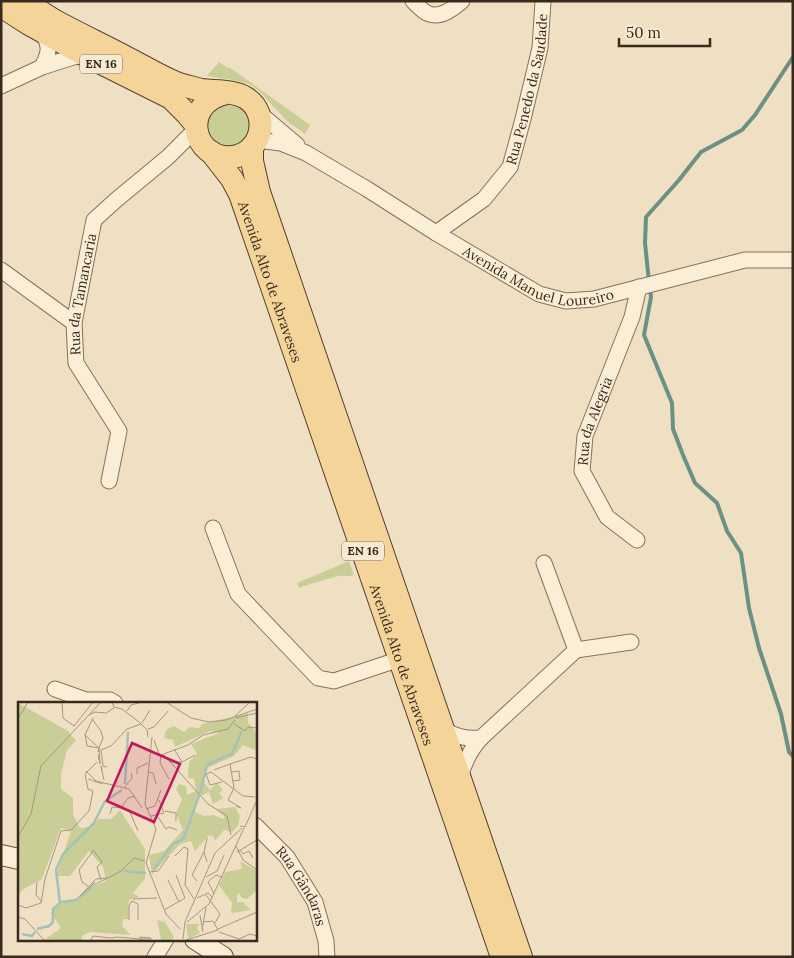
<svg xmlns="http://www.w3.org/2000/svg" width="794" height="958" viewBox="0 0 794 958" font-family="Lora,serif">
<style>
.green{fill:#c9ce96}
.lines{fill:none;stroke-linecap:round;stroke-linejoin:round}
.stream{stroke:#6b9086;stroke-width:4}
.street-casing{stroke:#8a7159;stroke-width:17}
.secondary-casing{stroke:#6c523c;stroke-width:22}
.primary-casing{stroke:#583f2d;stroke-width:24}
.street{stroke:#faeed6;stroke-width:15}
.secondary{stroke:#faeed6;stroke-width:20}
.primary{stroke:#f4d499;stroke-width:22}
.labels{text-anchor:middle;stroke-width:4;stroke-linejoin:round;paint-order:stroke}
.shield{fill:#f6ebd2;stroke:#726454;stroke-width:1}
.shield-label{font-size:12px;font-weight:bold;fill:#392a1e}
.street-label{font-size:14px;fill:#392a1e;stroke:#f6ebd2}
.inset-river{fill:none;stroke:#a5c2b8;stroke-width:2.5}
.inset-road{fill:none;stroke:#a69781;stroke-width:1}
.view{fill:#c2185b;fill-opacity:0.15;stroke:#c2185b;stroke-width:2.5}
.inset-edge{fill:none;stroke:#392a1e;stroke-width:2.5}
</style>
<rect width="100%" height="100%" fill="#efe0c3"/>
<path class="green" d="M219 62 228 68 229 67 310 125 305 134 287 121 259 91 249 84 233 80 207 76Z
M232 103C236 106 242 108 245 111 262 130 236 156 215 143 213 141 212 139 211 137 210 136 207 130 206 130 205 121 210 111 217 106 221 104 228 104 232 103Z
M349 561 354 575C348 577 344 575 338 576 325 580 312 583 299 588L297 583Z"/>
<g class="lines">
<path class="stream" d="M649 282 645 243 646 217 679 180 701 152 742 130 755 115 793 57
M650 289 651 297 644 335 672 403 673 429 683 455 695 483 717 503 727 531 741 553 749 608 759 648 781 714 789 752 793 756"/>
<g class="street-casing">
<g id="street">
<path d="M413 1C417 5 423 12 429 14 441 18 453 9 462 1"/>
<path d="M42 67C50 51 50 48 43 32"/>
<path d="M1 86 42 67 83 54"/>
<path d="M258 112 297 145"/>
<path id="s1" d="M257 140 281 143 306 153 367 189 436 233 539 294 566 301 594 299 745 260H793"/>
<path id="s2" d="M436 233 484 199 510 167 523 119 540 48 543 1"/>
<path d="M1 270 74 323"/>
<path id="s3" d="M109 481 119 431 76 363 74 323 94 220 116 200 168 157 196 129"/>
<path d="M213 528 238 594 318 678 334 681 400 659"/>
<path id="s4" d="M637 540 607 517 582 471 585 436 632 317 639 287"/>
<path d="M576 650 631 642"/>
<path d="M55 689 86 700H110L115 703"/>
<path d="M442 728C455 737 466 739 481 738"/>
<path d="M460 778C464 762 470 750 481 738L576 650 544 563"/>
<path id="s5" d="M255 825 287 857 315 902 326 941 327 957"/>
<path d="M155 957 166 939"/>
</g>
</g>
<g class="secondary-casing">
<path id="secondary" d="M1 855 19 859
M195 939 223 957"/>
</g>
<g class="primary-casing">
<g id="primary">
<path d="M25 1C35 8 46 16 57 22 81 35 107 47 131 60 145 67 165 79 179 84 186 86 194 88 201 90 215 92 233 90 246 98 271 114 262 154 232 157 193 161 179 104 226 93"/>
<path d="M1 6 29 24 83 54 171 98 187 114 196 125"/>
<path d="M252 147V161L259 192 521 957"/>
<path id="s6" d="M211 152 232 179 240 194 502 957"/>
</g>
</g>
<use href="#street" class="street"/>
<use href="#secondary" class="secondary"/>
<use href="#primary" class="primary"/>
</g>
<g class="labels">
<g class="shield">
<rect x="80" y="54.5" width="42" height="19" rx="4"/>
<rect x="342" y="541.5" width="42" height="19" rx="4"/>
</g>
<g class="shield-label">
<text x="101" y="68">EN 16</text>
<text x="363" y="555">EN 16</text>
</g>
<g class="street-label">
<text dy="5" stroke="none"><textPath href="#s2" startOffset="180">Rua Penedo da Saudade</textPath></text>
<text dy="5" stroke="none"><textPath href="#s1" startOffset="318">Avenida Manuel Loureiro</textPath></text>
<text dy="5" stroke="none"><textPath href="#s6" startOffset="144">Avenida Alto de Abraveses</textPath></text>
<text dy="5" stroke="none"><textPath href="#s3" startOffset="201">Rua da Tamancaria</textPath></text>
<text dy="5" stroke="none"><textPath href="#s4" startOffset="142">Rua da Alegria</textPath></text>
<text dy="5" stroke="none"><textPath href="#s6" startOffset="549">Avenida Alto de Abraveses</textPath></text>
<text dy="5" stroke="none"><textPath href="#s5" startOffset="78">Rua Gândaras</textPath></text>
</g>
</g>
<g transform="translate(18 702)">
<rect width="239" height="239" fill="#efe0c3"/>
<path d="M0 1 50 29 58 39 49 48 43 72V87L55 96V113L62 126 73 125 81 117H93L102 108 127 147V177L115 191 121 195 111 198 110 217H105L104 224 113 233 72 230 64 234V238H26L43 226 33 211 41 201 62 196 74 185 88 179 85 165 71 149 52 174H38L53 129 43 126 24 177 4 188 0 194ZM230 11V21L239 31V49L225 43 216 54 189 66 185 71 187 82 192 88 199 81 205 88 201 91 205 96 195 102 191 90 181 95 177 107V110L186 114 196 113 205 117 207 115 198 107 217 105 222 114 220 124 214 130 206 128 197 139 196 135 191 133 177 149 173 139 162 142 134 172 131 153 146 149 165 128 158 111 164 97 158 87 161 82 168 84 169 93 178 89 176 77 170 76 171 60 179 52 173 42 201 31 192 29 157 45 155 38 146 36 148 28 156 24 166 30 172 25 181 26 184 22ZM222 159 239 169V188L229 197 224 196 221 191 219 193V200H225L233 208 213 211 214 201 201 183 207 170 224 167ZM139 218 147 220 156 235 153 238H143ZM168 222H181L179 226 182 231 170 237Z" fill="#c9ce96"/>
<path class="inset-river" d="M209 54 214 52 224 29M107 82 110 30M182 91 189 63 208 54M173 116 181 94M136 167 155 142 165 137 173 117M106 169 128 171M43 200 58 198 74 185M42 201 38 168 45 152 76 121 87 99 104 88M19 227 31 224 35 220V207L42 201M4 232 14 234 17 230"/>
<path class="inset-road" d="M44 0 45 16 56 24 75 0M94 0 96 5 104 7 121 20 129 28 130 35M148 0 173 16 191 20 208 18 239 7M109 9 113 3 121 1M71 13 77 10 88 11 96 6M217 14 232 0M75 16 67 33 81 46M218 16 239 11M0 17 10 0M74 17 83 29 85 36 81 46M124 21 132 8M216 22 227 29 230 25 239 26M130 27 136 25 150 9M67 32 69 44 81 46M134 35 127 102 138 127 128 161 148 212 162 227M136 38 141 52 147 54 190 102 209 114 213 133M156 47 164 60M83 48 93 44 109 27 123 22M83 48 85 64 89 65M80 53 82 62 81 46 80 50M151 60H164L177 53M84 68 83 64 86 78M196 68 212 62M68 69 78 79 111 87 124 106M130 70 135 71 138 82M214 70 221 69 222 78 215 79M119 72V66L130 61M70 77 85 82M151 77 142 61 143 53 170 43 185 33 210 27 217 18M204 80 192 83 188 72 193 70 225 94 237 95M106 86 114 76 113 71M75 89 70 87 67 72 79 60M218 104 223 106 210 98 216 86 212 62 233 55 239 57M103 106 111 108 120 129M128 107 137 104 143 88M147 109 158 111V119M92 112 94 105 103 106 110 96 117 94M133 114 146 111 141 98M140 115 148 127 151 125 159 128M222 124 227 125 239 98M0 135 13 112 23 64 83 0M218 144 225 158 239 168M75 148 84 160 79 165 83 178M222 148 225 152 231 149 235 156M219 150 239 138M157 154 166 145 170 147 167 183 176 197M189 160 186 150 189 136M131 170 140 169 151 154M188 175 199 169 206 153M150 178 161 200M179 179 174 173 186 150M19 180 18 193 24 200M77 180 62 194 78 177 89 176M70 184 64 180 61 168 75 149M74 184 103 169 116 156 127 159M239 190V206M196 192 190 180 198 173 204 175M188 193 202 212 197 221M179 196 190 191 194 195M115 197 139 196M0 203 8 206 23 201 27 177 43 129 53 128 71 109 75 89M146 208 167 196 158 173M182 213 185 230M0 215 7 217 26 238M111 218V204L114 199 120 202V218M169 220 191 202 226 126M185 220 195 219 200 228M200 227 239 210M184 228 188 205M201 230 221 237 232 232 239 234M165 237 167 220 197 151 224 126M73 238 75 234 93 236 99 235 123 237H133V236L122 235 123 237V238M168 238 200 228"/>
<path class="view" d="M114 41 162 62 136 120 89 99Z"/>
<rect width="239" height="239" class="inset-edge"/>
</g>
<rect width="794" height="958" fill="none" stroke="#392a1e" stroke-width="5"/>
<path d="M619 38v8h91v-8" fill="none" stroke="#392a1e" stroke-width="2.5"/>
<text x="626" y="38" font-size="15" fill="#392a1e" stroke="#f6ebd2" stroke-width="4" paint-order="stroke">50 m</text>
</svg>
